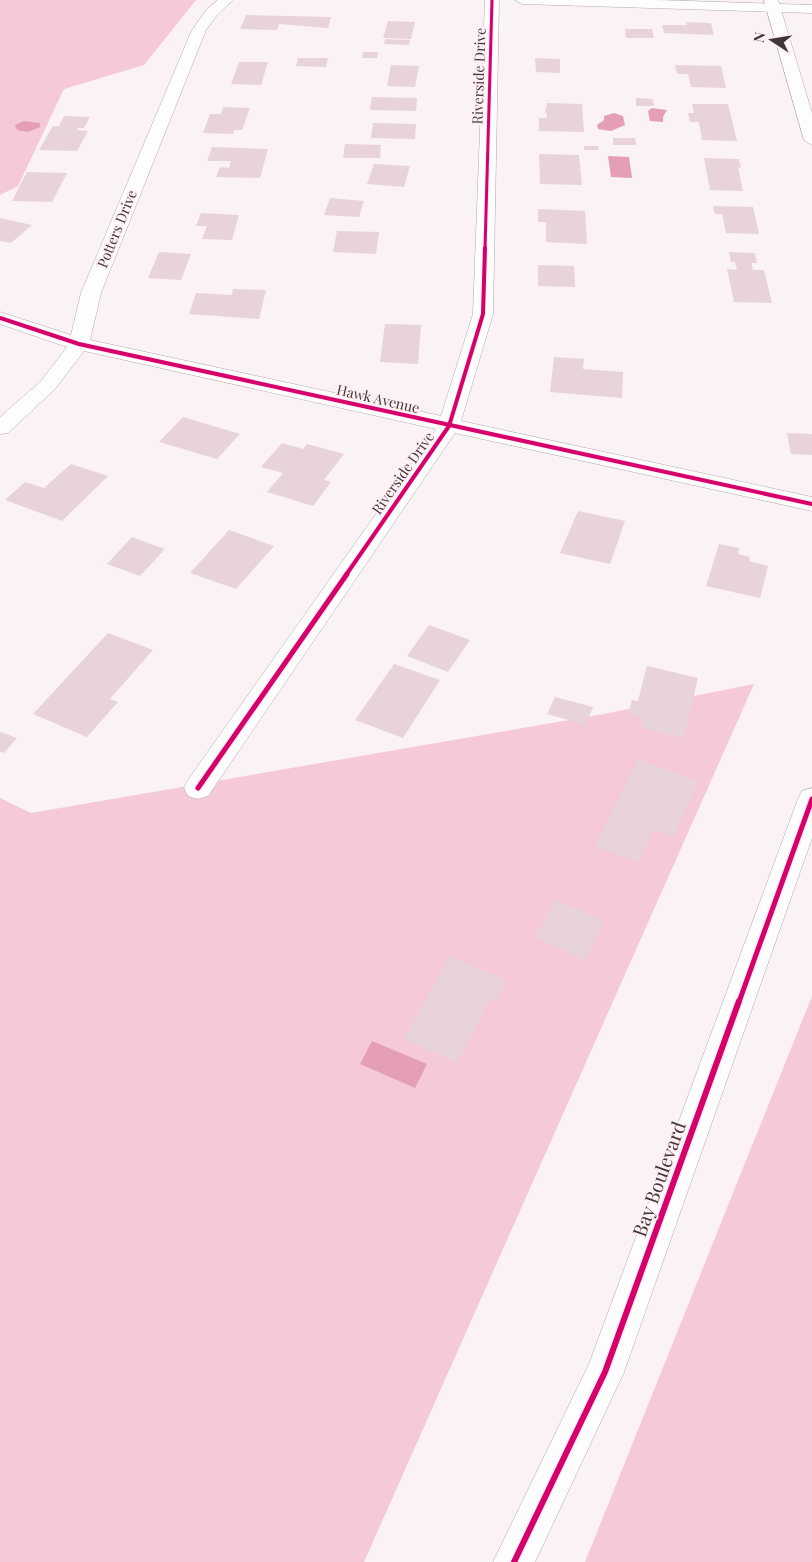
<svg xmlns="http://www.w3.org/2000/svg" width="812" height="1562" viewBox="0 0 812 1562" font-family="'Playfair Display',serif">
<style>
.green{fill:#f6c9d6}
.water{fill:#e49fb4}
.building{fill:#e8d3d9}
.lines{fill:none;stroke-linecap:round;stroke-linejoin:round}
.minor-casing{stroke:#b1aaac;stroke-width:1}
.tertiary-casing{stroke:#b1aaac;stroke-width:1}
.minor{fill:#fefdfd;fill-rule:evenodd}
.tertiary{fill:#fefdfd;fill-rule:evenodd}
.cycleway-far3-casing{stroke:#feeff3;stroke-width:5}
.cycleway-far2-casing{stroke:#feeff3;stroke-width:6}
.cycleway-far1-casing{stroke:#feeff3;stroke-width:8}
.cycleway-casing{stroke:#feeff3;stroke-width:9}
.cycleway-far3{stroke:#d6006c;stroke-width:3}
.cycleway-far2{stroke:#d6006c;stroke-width:4}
.cycleway-far1{stroke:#d6006c;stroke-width:5}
.cycleway{stroke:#d6006c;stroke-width:6}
.labels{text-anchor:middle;stroke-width:4;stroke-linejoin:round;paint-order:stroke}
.far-street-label{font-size:14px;fill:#403639;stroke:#feeff3}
.near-street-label{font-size:19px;fill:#403639;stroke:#feeff3}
</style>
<rect width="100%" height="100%" fill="#faf2f4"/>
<path class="green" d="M0 0H196L144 65 64 89 18 186 0 195Z
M754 684 364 1562H0V798L31 813 604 714Z
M812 996V1562H585Z"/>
<path class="water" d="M652 108 667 110 663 117V122L650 121 648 111Z
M614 113 623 116 625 125 611 131 598 129 597 125 604 120V116Z
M24 121 40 123V127L28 132 17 130 15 125Z
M608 156 629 157 632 178 611 177Z
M372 1041 427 1064 415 1088 360 1064Z"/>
<path class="building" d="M246 15 331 17 328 28 279 24 277 30 240 29Z
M388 21 415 22 411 39 383 38Z
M686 22 711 23 714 35 664 33 662 25H687Z
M625 29H652L654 38H626Z
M385 39 410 40 409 45 384 44Z
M363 52H378L377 58H362Z
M298 58H328L326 67 296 66Z
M535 58 560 59V73L536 72Z
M239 62H268L261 85 231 84Z
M391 65 419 66 415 87 387 86Z
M675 65 721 66 726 88 691 87 688 74H677Z
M372 97 417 98 416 111 370 110Z
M636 98 653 99 654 106H636Z
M547 103 582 104 584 132 539 131V118H547V113H545Z
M692 104H728L737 141 702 140 699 122H690L688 113H694Z
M223 107 250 108 242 130H234L233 134 203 133 210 114H221Z
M64 116 90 117 84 128H78L76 130 88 131 77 151 39 150 53 126H59Z
M373 123 416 124 415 139 371 138Z
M613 138H635L636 145H613Z
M345 144 381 145 380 158H343Z
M584 146H598L599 150H584Z
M212 147 268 149 260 178 216 177 220 167 229 168 231 161H207Z
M539 154 579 155 582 185 540 184Z
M704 158 739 159 741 168 738 167 743 191 710 190Z
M374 164 410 166 404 187 367 184Z
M27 172 67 173 52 202 12 201Z
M330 198 364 201 359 217 324 215Z
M713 206 753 207 759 234 726 233 722 214H715Z
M538 209 585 211 587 244 546 242V222H538Z
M201 213 239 215 232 240 202 239 207 226H196Z
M0 218 32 225 11 243 0 241Z
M337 231 379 232 376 254 333 252Z
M159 252 191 254 181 280 148 278Z
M729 252 755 253 757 263H751L753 270H764L772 303 734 302 727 269 737 270 735 262H731Z
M538 265 574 266 575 287 538 286Z
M233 289 266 290 259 319 189 314 196 293 232 295Z
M385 324 421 325 418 364 380 362Z
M554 357 584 359 583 369 623 372 622 398 550 392Z
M183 417 240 434 217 459 159 442Z
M787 433 812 434V455L791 454Z
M282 443 303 449 307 444 344 454 324 480 331 482 313 506 267 492 283 473 261 467Z
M71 464 108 476 62 521 5 500 25 482 44 488Z
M578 511 625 521 610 564 560 553Z
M229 530 274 546 236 589 190 573Z
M132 537 165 549 140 576 107 564Z
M719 544 739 548 738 554 750 557 749 561 768 566 760 598 706 586Z
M429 625 470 640 448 672 407 656Z
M108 633 153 650 110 699 118 702 87 737 33 714Z
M394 664 440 680 403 738 355 720Z
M647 666 698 678 684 738 641 728 644 718 628 714 632 700 638 701Z
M555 697 593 707 586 725 547 714Z
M0 732 17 738 4 753 0 752Z
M638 759 698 781 674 836 654 829 638 862 595 846Z
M556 900 604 921 584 960 535 937Z
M450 956 506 980 496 1002 490 999 457 1063 404 1039Z"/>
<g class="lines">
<g class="minor-casing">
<path id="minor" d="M218 0H233L217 15 206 30 101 293 90 340 441 416 473 314 485 0H499L493 314 461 421 812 497V511L455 433 208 796 198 799 188 796 184 788 188 780 436 429 84 351 55 389 8 433 0 434V417L41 381 67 347 0 324V312L71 335 81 293 192 30 207 9Z
M515 0H657L812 5V13L522 4Z"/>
</g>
<g class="tertiary-casing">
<path id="tertiary" d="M764 0H778L812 113V145L804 140Z
M812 788V838L624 1372 535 1562H493L589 1364 798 799 802 791Z"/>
</g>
<use href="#minor" class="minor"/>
<use href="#tertiary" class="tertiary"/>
<g class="cycleway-far3-casing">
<path id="cycleway-far3" d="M485 249 492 0"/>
</g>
<g class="cycleway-far2-casing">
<path id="cycleway-far2" d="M0 318 79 344 812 504
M346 575 449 426 483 314 485 248"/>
</g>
<g class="cycleway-far1-casing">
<path id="cycleway-far1" d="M198 788 347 574
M739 1002 812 799"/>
</g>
<g class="cycleway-casing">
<path id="cycleway" d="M514 1562 605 1372 739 1001"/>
</g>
<use href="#cycleway-far3" class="cycleway-far3"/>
<use href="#cycleway-far2" class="cycleway-far2"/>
<use href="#cycleway-far1" class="cycleway-far1"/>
<use href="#cycleway" class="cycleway"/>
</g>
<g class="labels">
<g class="far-street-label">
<text transform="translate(479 76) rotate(-88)" y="5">Riverside Drive</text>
<text transform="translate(117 229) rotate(-68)" y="5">Potters Drive</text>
<text transform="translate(378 399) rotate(13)" y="5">Hawk Avenue</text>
<text transform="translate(403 473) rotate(-55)" y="5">Riverside Drive</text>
</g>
<g class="near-street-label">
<text transform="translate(659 1179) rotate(-70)" y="7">Bay Boulevard</text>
</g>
</g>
<g transform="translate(772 40) rotate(282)" stroke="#feeff3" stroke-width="4" paint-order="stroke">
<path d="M0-4L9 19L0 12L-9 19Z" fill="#403639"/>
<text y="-8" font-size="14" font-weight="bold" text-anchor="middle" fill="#403639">N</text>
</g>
</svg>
